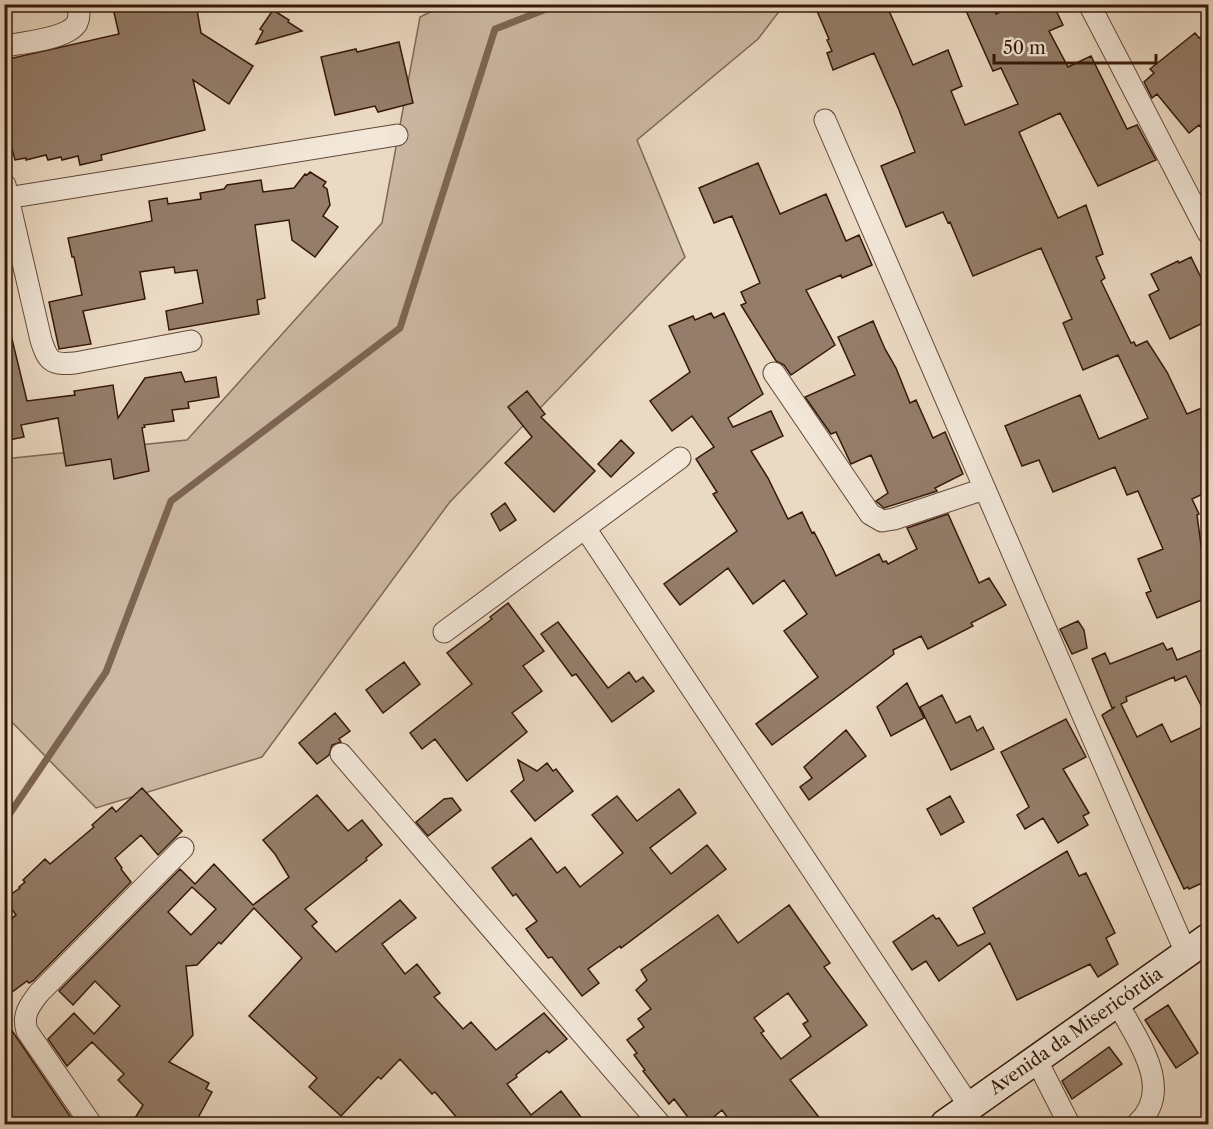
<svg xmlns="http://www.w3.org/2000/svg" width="1213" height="1129" viewBox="0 0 1213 1129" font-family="'Libre Caslon Text',serif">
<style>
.green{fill:#ccb9a3;stroke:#806856;stroke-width:1.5}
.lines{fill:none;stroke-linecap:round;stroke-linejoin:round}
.stream{stroke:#7d6553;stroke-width:7}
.building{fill:#947d6a;stroke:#351809;stroke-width:1.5;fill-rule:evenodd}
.street-casing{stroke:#624838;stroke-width:23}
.secondary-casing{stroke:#351809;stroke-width:31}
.street{stroke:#f2e7d8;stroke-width:21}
.secondary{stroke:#f2e7d8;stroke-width:28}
.labels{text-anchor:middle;stroke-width:4.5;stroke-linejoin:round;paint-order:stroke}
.street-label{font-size:18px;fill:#351809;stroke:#f2e7d8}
</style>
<rect width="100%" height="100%" fill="#ebdac3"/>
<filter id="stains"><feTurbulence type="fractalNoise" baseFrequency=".00333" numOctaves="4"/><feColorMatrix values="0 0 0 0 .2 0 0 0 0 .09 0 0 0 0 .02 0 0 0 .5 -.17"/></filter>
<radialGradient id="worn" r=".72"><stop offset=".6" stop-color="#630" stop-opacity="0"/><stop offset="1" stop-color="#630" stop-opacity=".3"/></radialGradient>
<path class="green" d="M446 4 784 5 758 39 637 140 685 257 449 503 262 757 96 808 5 715 4 459 187 440 382 223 420 17Z"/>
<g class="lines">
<path class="stream" d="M4 822 106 672 171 501 400 328 495 29 559 4"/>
</g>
<path class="building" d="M112 4H196L201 33 253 66 229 104 193 80 205 130 101 155 102 160 80 165 78 156 62 160 61 157 48 160 46 155 26 160V158L15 160 4 119V60L119 34Z
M814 4H886L913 65 948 50 962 86 951 91 965 125 1018 104 1001 68 993 71 963 4H991L996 14 1015 4H1053L1063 25 1049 31 1068 67 1091 56 1127 129 1137 125 1156 160 1098 186 1060 113 1019 132 1058 218 1086 205 1103 254 1096 257 1105 278 1101 281 1131 343 1134 342 1136 346 1147 341 1167 372 1187 414 1209 405V491L1192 499 1199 514 1197 515 1203 560 1209 557V597L1157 618 1146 593 1151 591 1138 559 1163 549 1138 491 1127 495 1115 467 1053 492 1039 460 1022 466 1005 426 1080 395 1099 439 1148 418 1118 355 1083 370 1063 323 1072 319 1041 248 973 276 950 222 948 223 943 212 906 227 881 166 915 152 899 110 874 53 833 70 827 53 832 51 827 40 829 39Z
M273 10 289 20 288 22 302 31 256 44 263 31 260 29Z
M1209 30V137L1199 125 1189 133 1157 94 1152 98 1144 82 1154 73 1150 69 1195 33 1199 38Z
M399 42 413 103 378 112 375 106 335 115 321 57 356 49 357 52Z
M758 163 780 214 826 194 846 241 859 235 872 265 842 278 841 275 806 290 835 345 791 375 784 365 776 361 741 305 746 303 741 292 760 283 732 216 714 223 699 188Z
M310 172 326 182 323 186 327 189 330 205 323 216 338 227 315 257 292 240 289 220 255 225 265 298 257 300 259 314 169 330 166 311 203 303 197 270 175 273 174 267 140 272 145 299 83 311 91 344 59 349 49 302 82 295 74 257H72L68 238 152 221 149 201 167 198 168 204 201 199 200 193 224 189 227 185 261 180 263 192 294 188 305 174 307 175Z
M1191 257 1209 294V320L1170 339 1149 295 1159 290 1151 274 1178 261 1179 263Z
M711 313 714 318 724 313 763 394 728 418 733 427 771 411 783 436 751 451 768 478 788 519 802 512 812 533 814 532 823 549 836 576 879 554 883 562 886 561 888 564 917 549 907 528 948 514 979 583 989 578 1006 605 971 623 973 626 928 649 921 636 893 650 894 654 772 745 756 724 818 677 784 631 807 614 784 580 753 604 728 568 680 605 664 584 737 531 713 494 717 492 696 459 714 447 692 416 672 431 650 401 690 372 669 326 693 316 695 320Z
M873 321 885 349 896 368 910 403 916 400 933 438 945 432 963 474 935 488 937 491 884 508 876 501 888 493 871 455 851 464 836 432 831 434 805 397 855 375 838 337Z
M11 335 27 401 75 395 74 391 113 385 118 418 145 378 181 372 185 382 216 377 219 397 188 402 189 408 172 410 174 421 144 425 145 427 142 428 149 471 114 479 111 459 66 466 58 418 21 425 24 437 4 441V336Z
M527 391 545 414 541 417 595 471 554 512 505 463 532 437 508 407Z
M621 440 634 453 611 477 598 464Z
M505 503 516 520 500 531 491 514Z
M508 603 544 651 523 666 542 691 512 713 527 732 467 781 435 739 422 749 410 733 472 684 447 653 492 619 490 617Z
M1078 621 1084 630 1087 648 1072 654 1060 629Z
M558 622 608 688 629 672 636 682 643 677 654 691 612 722 576 674 572 676 541 634Z
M1163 643 1167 650 1172 648 1177 660 1209 647V721L1186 676 1175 681 1174 677 1126 697 1127 701 1121 704 1137 737 1162 724 1171 742 1209 724V880L1189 889 1188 887 1184 889 1102 715 1115 707 1112 708 1092 659 1105 653 1110 664Z
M404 662 420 684 383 713 366 690Z
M907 683 924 718 891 736 877 707Z
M942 695 956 723 970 716 977 731 983 727 994 749 951 770 920 707Z
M335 713 350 731 339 739 341 742 332 745 329 755 317 764 299 743Z
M1066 719 1086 757 1063 769 1089 813 1083 816 1088 825 1058 843 1043 818 1025 829 1017 815 1029 807 1001 752Z
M846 730 866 756 809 800 800 787 812 778 804 767Z
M518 760 537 771 547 763 553 771 556 769 573 791 535 821 511 791 524 780Z
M142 788 182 831 158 855 141 835 115 858 122 868 121 869 131 882 33 981 29 983 27 981 4 998V924L16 915 9 905 12 903 7 897 20 888 19 887 25 882 23 880 45 859 50 864 94 827 92 825 112 807 116 812Z
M679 789 696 813 650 848 671 874 707 845 726 869 621 948 620 946 588 969 599 983 582 996 552 957 548 958 526 929 537 921 516 894 513 896 492 868 531 838 557 873 565 867 580 887 623 853 592 815 617 796 637 821Z
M317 795 348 831 362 820 382 845 366 858 367 860 305 909 317 922 312 926 336 952 400 900 416 918 382 944 405 974 417 964 440 993 434 997 463 1029 471 1022 496 1050 544 1013 567 1039 549 1053 547 1051 516 1075 517 1077 507 1084 531 1115 561 1091 587 1125H463L435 1092 432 1094 400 1059 381 1079 378 1077 341 1116 309 1087 317 1078 249 1016 302 958 254 908 221 944 219 942 197 965 186 966 193 1035 169 1062 209 1083 206 1089 212 1092 194 1125H145L135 1118 143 1105 118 1080 124 1074 92 1042 67 1066 48 1039 74 1013 94 1034 120 1006 95 981 73 1005 59 991 180 869 195 884 214 864 253 905 289 877 275 854 263 840ZM192 887 216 909 191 935 168 912Z
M950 796 964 822 941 835 927 809Z
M452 798 461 810 428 836 416 822 444 799Z
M1067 851 1079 876 1086 873 1115 933 1106 938 1118 964 1098 977 1090 964 1017 1000 990 943 939 981 926 961 912 970 893 942 933 915 936 919 939 918 958 946 985 933 973 908Z
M789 905 830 963 824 967 867 1025 790 1080 825 1125H733L722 1110 704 1125H694L674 1099 669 1104 643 1071 645 1070 634 1055 637 1053 627 1040 644 1027 638 1019 651 1009 636 990 647 980 641 970 718 915 738 943ZM788 993 808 1021 803 1024 811 1036 781 1059 761 1033 764 1031 754 1018Z
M1168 1005 1198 1053 1176 1068 1145 1020Z
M4 1019 70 1116 59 1125H11L4 1115Z
M1109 1047 1122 1064 1072 1099 1062 1081Z"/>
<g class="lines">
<g class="street-casing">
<path id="street" d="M1089 4 1208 233
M4 46C22 43 68 39 77 23 80 17 79 11 78 4
M825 120 1186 953
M5 185 41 340C48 362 52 365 75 363L191 341
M7 198 397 135
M774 373 870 514 882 521 894 519 984 489
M585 528 970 1107
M444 632 680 458
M341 754 660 1124
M1117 1002C1136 1039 1176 1089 1137 1124
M1036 1059 1069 1124
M91 1124 27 1031C22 1015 29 1006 39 993L183 848"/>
</g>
<g class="secondary-casing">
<path id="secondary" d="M945 1124 1208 938"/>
</g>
<use href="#street" class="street"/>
<use href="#secondary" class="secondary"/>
</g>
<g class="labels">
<g class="street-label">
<text transform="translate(1076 1031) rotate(-35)" y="6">Avenida da Misericórdia</text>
</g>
</g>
<rect width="1213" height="1129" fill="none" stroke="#ebdac3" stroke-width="24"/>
<rect x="6" y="6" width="1201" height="1117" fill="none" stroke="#351809" stroke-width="3"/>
<rect x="12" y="12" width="1189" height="1105" fill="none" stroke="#351809" stroke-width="1.5"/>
<path d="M994 54v9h162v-9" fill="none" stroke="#351809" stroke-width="3"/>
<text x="1003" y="54" font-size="18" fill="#351809" stroke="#f2e7d8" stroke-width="4.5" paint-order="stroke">50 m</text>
<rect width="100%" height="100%" filter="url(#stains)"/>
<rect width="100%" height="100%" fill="url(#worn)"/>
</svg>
